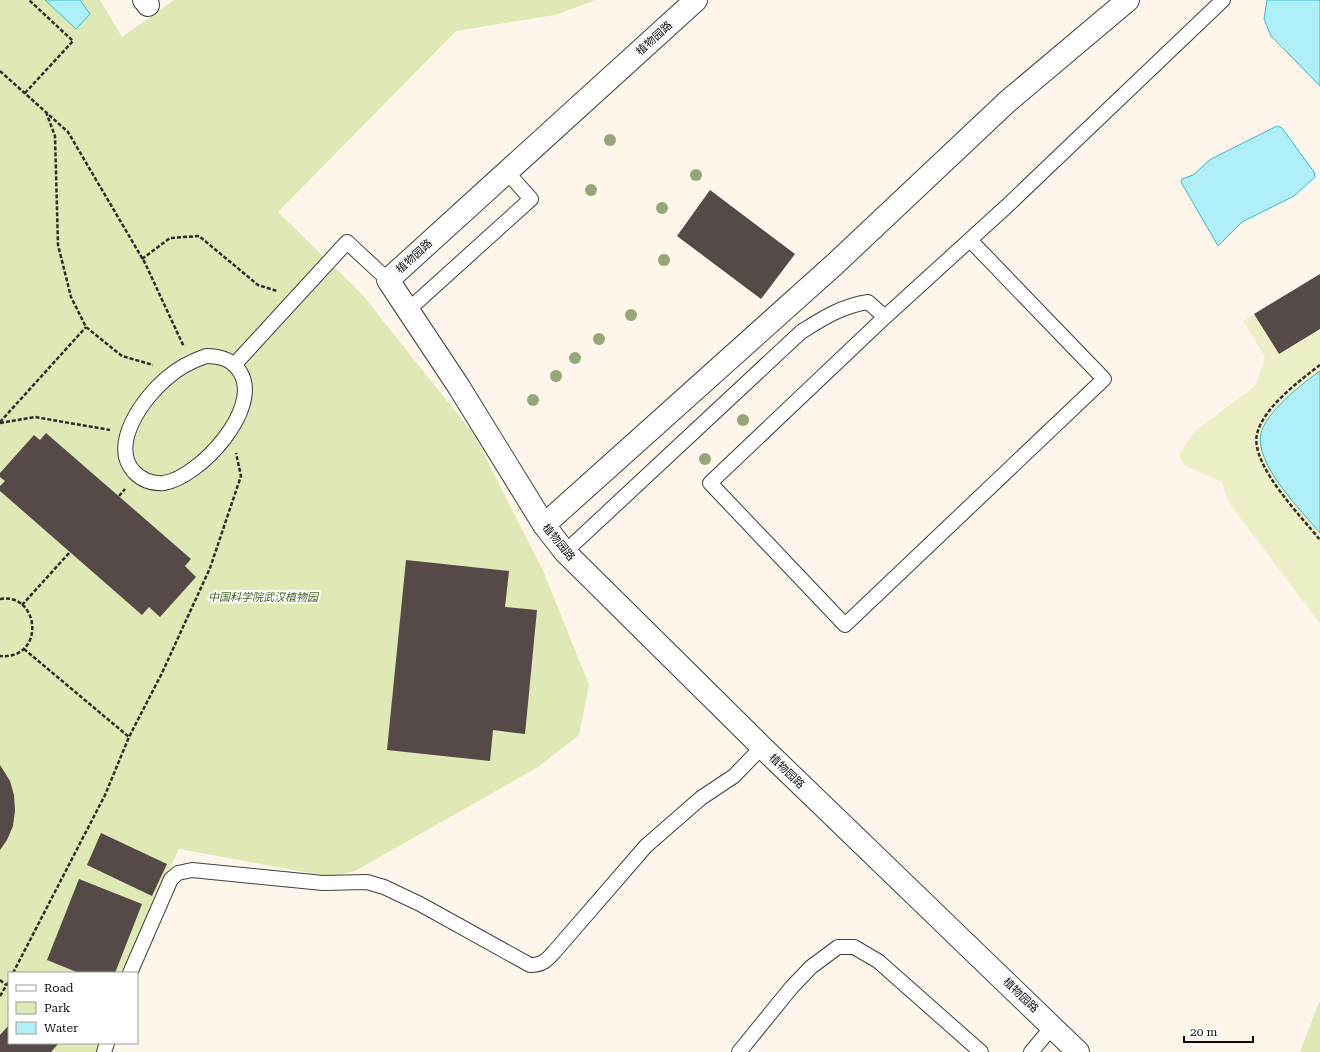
<svg xmlns="http://www.w3.org/2000/svg" width="1320" height="1052" viewBox="0 0 1320 1052" font-family="'Roboto Serif','Noto Sans SC',serif">
<style>
.green{fill:#dee9b5}
.pitch{fill:#edf0c7}
.water{fill:#afeff7;stroke:#35bbcf}
.building{fill:#554a48}
.lines{fill:none;stroke-linecap:round;stroke-linejoin:round}
.service-casing{stroke:#3f3f3f;stroke-width:16}
.minor-casing{stroke:#3f3f3f;stroke-width:24}
.tertiary-casing{stroke:#3f3f3f;stroke-width:24}
.path{stroke:#2e2e2e;stroke-width:2.5;stroke-dasharray:4 2;stroke-linecap:butt}
.service{stroke:#fff;stroke-width:14}
.minor{stroke:#fff;stroke-width:22}
.tertiary{stroke:#fff;stroke-width:22}
.tree{fill:#95a679}
.labels{text-anchor:middle;stroke-width:4;stroke-linejoin:round;paint-order:stroke}
.street-label{font-size:11px;fill:#0c0c0c;stroke:#fff}
.park-label{font-size:11px;font-style:italic;fill:#3f641c;stroke:#fff}
</style>
<rect width="100%" height="100%" fill="#fff6eb"/>
<path class="green" d="M0 0H100L122 37 174 0H596L555 15 456 31 278 212 361 293 475 436 544 573 589 685 579 735 538 767 355 871 332 877 179 849 121 973H9V1043H99L96 1052H0Z
M1320 1000V1052H1300Z"/>
<path class="pitch" d="M1320 274V624L1234 510 1227 498 1222 482 1184 465 1179 454 1194 432 1255 386 1265 357 1243 321Z"/>
<path class="water" d="M45 0H80L90 14 76 29Z
M1267 0H1320V86L1271 36 1264 19Z
M1277 126 1282 128 1314 172 1315 177 1294 196 1242 222 1218 246 1181 182 1182 179 1193 175 1211 159Z
M1320 371V533C1301 510 1254 464 1261 433 1267 411 1302 384 1320 371Z"/>
<path class="building" d="M710 190 795 254 761 299 677 236Z
M1320 274V329L1279 354 1254 314Z
M46 433 191 559 185 566 196 577 160 617 149 607 142 615 0 491V486L5 481 0 477V473L34 435 40 440Z
M406 560 509 571 505 607 537 610 525 734 493 730 490 761 387 750Z
M0 765 10 781 14 795 15 811 13 826 7 840 0 850Z
M101 833 167 864 152 896 87 865Z
M79 879 142 904 115 973H79L47 960Z
M9 1025V1043H59L51 1052H0V1035Z"/>
<g class="lines">
<g class="service-casing">
<path id="service" d="M407 311 531 199 507 172
M885 317 710 483 845 625 1104 379 970 240
M206 356C220 356 232 359 240 372 263 408 200 477 164 483 153 484 142 480 134 472 109 444 144 397 167 378 178 368 192 361 206 356Z
M234 365 347 242 388 280
M565 552 801 332C823 318 842 306 868 302L885 317 1007 206 1223 0
M130 973 171 879 178 873 192 870 323 883 367 882 384 887 420 904 530 965C543 965 547 960 555 951L646 846 701 798 734 776 762 747
M104 1052 107 1043
M739 1052 791 988 811 967 838 947H854L878 961 981 1052
M1031 1052 1053 1026"/>
</g>
<g class="minor-casing">
<path id="minor" d="M144 0 148 5
M544 525 835 264 1008 101 1128 0"/>
</g>
<g class="tertiary-casing">
<path id="tertiary" d="M696 0 388 280 459 387 544 525 565 552 762 747 1078 1052"/>
</g>
<path class="path" d="M0 71 68 132 145 263 184 347
M25 93 73 41 29 0
M46 112 55 136 58 245 71 297 86 327 122 356 153 365
M142 259 170 238 199 236 258 285 277 291
M1320 365C1299 381 1263 408 1257 434 1250 465 1302 517 1320 540
M0 422 86 327
M0 423 35 417 110 430
M119 496 125 489
M0 599C40 592 46 660 0 656
M22 605 70 552
M24 649 129 737
M13 973 105 795 129 737 162 673 210 568 241 476 236 453
M0 980 6 985
M0 996 9 981"/>
<use href="#service" class="service"/>
<use href="#minor" class="minor"/>
<use href="#tertiary" class="tertiary"/>
</g>
<g class="tree">
<circle cx="610" cy="140" r="6"/>
<circle cx="696" cy="175" r="6"/>
<circle cx="591" cy="190" r="6"/>
<circle cx="662" cy="208" r="6"/>
<circle cx="664" cy="260" r="6"/>
<circle cx="631" cy="315" r="6"/>
<circle cx="599" cy="339" r="6"/>
<circle cx="575" cy="358" r="6"/>
<circle cx="556" cy="376" r="6"/>
<circle cx="533" cy="400" r="6"/>
<circle cx="743" cy="420" r="6"/>
<circle cx="705" cy="459" r="6"/>
</g>
<g class="labels">
<g class="street-label">
<text transform="translate(654 38) rotate(-42)" y="4">植物园路</text>
<text transform="translate(414 256) rotate(-42)" y="4">植物园路</text>
<text transform="translate(559 542) rotate(51)" y="4">植物园路</text>
<text transform="translate(787 771) rotate(44)" y="4">植物园路</text>
<text transform="translate(1021 995) rotate(44)" y="4">植物园路</text>
</g>
<g class="park-label">
<text x="263" y="601">中国科学院武汉植物园</text>
</g>
</g>
<rect x="8" y="972" width="130" height="72" fill="#ffffff" stroke="#9e9e9e"/>
<rect x="16" y="985" width="20" height="6" fill="#ffffff" stroke="#9e9e9e"/>
<text x="44" y="992" font-size="12" fill="#0c0c0c">Road</text>
<rect x="16" y="1002" width="20" height="12" fill="#dee9b5" stroke="#9e9e9e"/>
<text x="44" y="1012" font-size="12" fill="#0c0c0c">Park</text>
<rect x="16" y="1022" width="20" height="12" fill="#afeff7" stroke="#9e9e9e"/>
<text x="44" y="1032" font-size="12" fill="#0c0c0c">Water</text>
<path d="M1184 1036v6h69v-6" fill="none" stroke="#0c0c0c" stroke-width="2"/>
<text x="1190" y="1036" font-size="12" fill="#0c0c0c" stroke="#ffffff" stroke-width="3" paint-order="stroke">20 m</text>
</svg>
